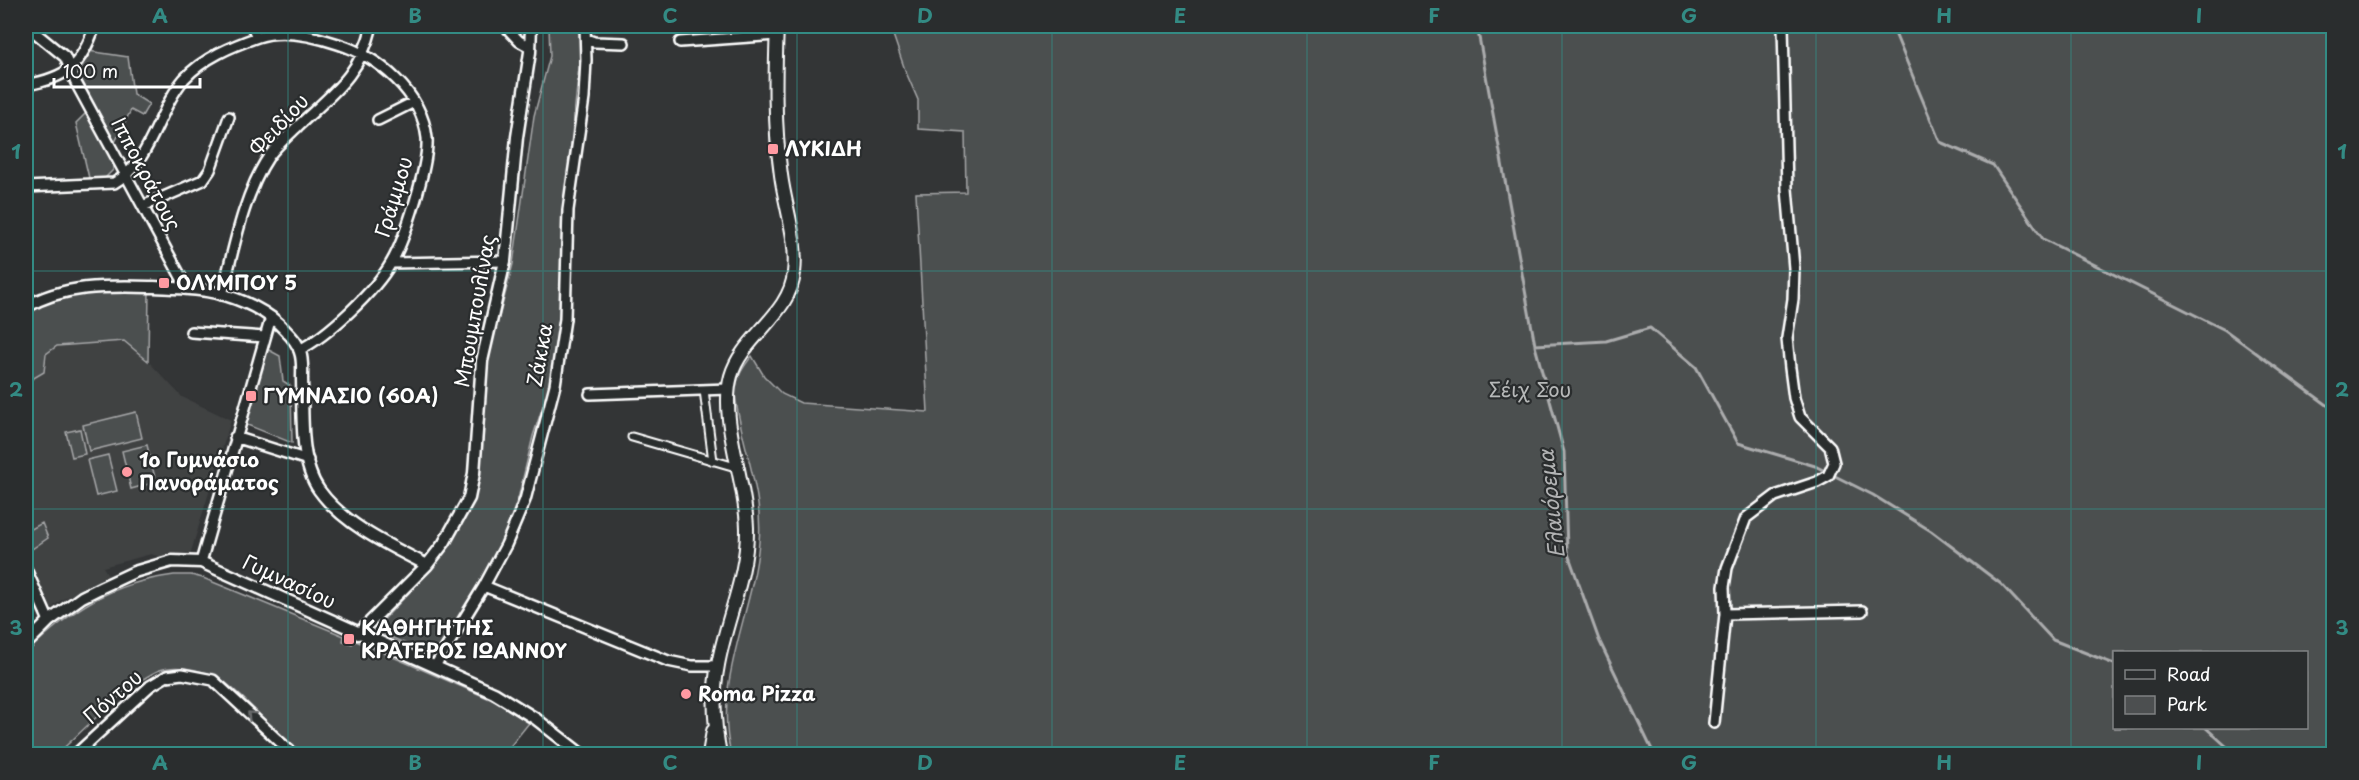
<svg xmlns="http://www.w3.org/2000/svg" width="2359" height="780" viewBox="0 0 2359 780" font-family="'Playpen Sans',sans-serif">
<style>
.built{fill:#404243}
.green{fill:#4c4f50;stroke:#a6a7a8;stroke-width:1.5;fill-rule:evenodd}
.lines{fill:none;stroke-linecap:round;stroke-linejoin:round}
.stream{stroke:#abacad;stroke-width:3}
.pedestrian-casing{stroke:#fff;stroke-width:11}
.minor-casing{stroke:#fff;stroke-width:14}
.tertiary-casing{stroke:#fff;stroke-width:15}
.secondary-casing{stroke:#fff;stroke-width:16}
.pedestrian{stroke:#2a2d2e;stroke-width:7}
.minor{stroke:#2a2d2e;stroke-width:9}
.tertiary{stroke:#2a2d2e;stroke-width:10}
.secondary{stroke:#2a2d2e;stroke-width:12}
.oneway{stroke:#6a6c6d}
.grid{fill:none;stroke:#338b84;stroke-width:1.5;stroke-opacity:0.55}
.poi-dot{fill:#ff9aa2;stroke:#2a2d2e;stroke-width:2}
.labels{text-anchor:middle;stroke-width:4.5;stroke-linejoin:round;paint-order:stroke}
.street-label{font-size:20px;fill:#fff;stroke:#2a2d2e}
.poi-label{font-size:20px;font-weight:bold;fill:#fff;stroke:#2a2d2e;text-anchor:start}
.park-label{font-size:20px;fill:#b7b9b9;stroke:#2a2d2e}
.water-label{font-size:21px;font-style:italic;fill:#b2b3b4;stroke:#2a2d2e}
.neatline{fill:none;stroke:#338b84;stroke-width:2}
.grid-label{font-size:20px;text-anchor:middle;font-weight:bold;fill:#338b84}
</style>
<rect width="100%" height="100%" fill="#333536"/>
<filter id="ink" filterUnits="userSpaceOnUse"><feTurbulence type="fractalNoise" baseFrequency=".0167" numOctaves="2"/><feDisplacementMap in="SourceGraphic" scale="12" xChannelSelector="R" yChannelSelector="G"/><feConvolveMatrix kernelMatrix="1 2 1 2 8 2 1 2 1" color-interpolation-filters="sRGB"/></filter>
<g filter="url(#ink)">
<path class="built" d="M124 341 148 361 182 397 231 420 190 555 164 558 151 554 103 567 108 575 60 601 47 612 26 562V375L27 382 46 354 57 346Z"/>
<path class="green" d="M549 26H580L581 48 563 221 559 332 550 385 533 436 519 495 504 538 481 584 434 656 374 630 433 567 467 511 479 479 482 382 513 264 534 116 550 56Z
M890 26H2333V754H731C713 681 753 614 759 542 764 492 740 442 735 393 737 377 742 368 752 356L764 376 782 394 801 403 928 412 916 193 966 192 965 132 918 129V100L905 70ZM2114 652H2306V728H2114Z
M88 51 128 57 133 94 149 104 142 116 131 110 115 142 79 75Z
M86 113 113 160V170L103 180 92 181 89 178 76 123Z
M149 288 148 361 124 341 57 346 46 354 44 372 27 382 26 375V312L72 292Z
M267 349 280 356 283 381 291 386 292 443 245 424Z
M136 412 142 438 89 451 83 425Z
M80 429 85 454 72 457 66 432Z
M147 445 156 482 131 489 122 451Z
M108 455 117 491 96 496 87 460Z
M42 523 48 538 26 553V532Z
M174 575H191L203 578 344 636 343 641 352 644 356 641 497 702 529 723 504 754 453 752 442 754H299C273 732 253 704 226 683 212 672 178 663 160 670 128 683 84 730 57 754H26V653C71 610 110 583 174 575Z"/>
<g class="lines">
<path class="stream" d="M1477 26 1535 345 1606 341 1650 328 1696 367 1738 443 1815 466 1873 495 1931 531 2001 584 2053 640 2114 664
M1892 26 1940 142 1993 165 2043 239 2225 330 2334 410
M1535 346 1564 452 1567 551 1599 640 1654 754
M2206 728 2235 754"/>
<g class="pedestrian-casing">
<path id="pedestrian" d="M704 390 713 461
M632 437 739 468"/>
</g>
<g class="minor-casing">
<path id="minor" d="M27 26 65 57 76 83 187 288
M252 26 257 37
M505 26 519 41 530 47
M586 39 594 42 624 43
M680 42 777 35
M26 85C68 77 80 67 95 26
M378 120 414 102
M26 187 114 183C152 162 157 111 184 79 203 58 232 46 258 37 283 28 314 36 338 44 379 57 422 93 427 138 429 164 405 240 391 263 375 291 328 336 299 350
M143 206 203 180 210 170 229 117
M391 263 505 261
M222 295C233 251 244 193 269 156 277 145 288 136 298 126 333 93 360 75 372 26
M191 332 265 337
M590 394 728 389
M235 437 308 460
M201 562 271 317
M26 569 49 621
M484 586 668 661 692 666H717
M1725 614 1862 611
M435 666 484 586 506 545 525 500 555 385 565 319 568 210 584 98 586 60 585 26
M1714 723 1725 614 1724 587 1727 568 1746 518 1775 496 1817 482 1828 476 1834 463 1830 447 1800 417 1794 398 1790 368 1787 338 1793 299 1794 268 1787 189 1783 26
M76 754 150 686 167 676 182 674 213 680 293 754"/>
</g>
<g class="tertiary-casing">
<path id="tertiary" d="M26 307C64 284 110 286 154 287 175 288 197 288 217 293 241 299 268 311 285 330 291 336 298 343 300 352 303 360 302 370 302 379 303 412 299 462 319 490 344 525 390 546 427 565
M358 634 427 565 444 543 469 498 474 473 482 361 505 261 517 137 530 52 531 26
M26 644 49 621 82 597 102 587 134 572 172 561 201 562 494 693 536 719 581 754"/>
</g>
<g class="secondary-casing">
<path id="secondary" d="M709 754 713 731
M720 754C714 724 712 695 718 665 726 619 748 575 747 528 746 481 719 419 731 376 742 337 790 315 794 273 798 240 785 207 781 175 774 126 775 75 777 26"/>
</g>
<use href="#pedestrian" class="pedestrian"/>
<use href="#minor" class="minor"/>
<use href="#tertiary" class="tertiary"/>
<use href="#secondary" class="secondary"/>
</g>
<defs><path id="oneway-chevron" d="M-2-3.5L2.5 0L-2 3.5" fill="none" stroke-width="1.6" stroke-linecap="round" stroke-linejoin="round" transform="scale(1.5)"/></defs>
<use class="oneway" href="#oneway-chevron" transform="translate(251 715) rotate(-136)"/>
</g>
<path class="grid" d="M288 26V754M543 26V754M797 26V754M1052 26V754M1307 26V754M1562 26V754M1816 26V754M2071 26V754M26 271H2334M26 509H2334"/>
<g class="poi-dot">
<rect x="767" y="143" width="12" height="12" rx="3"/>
<rect x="158" y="277" width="12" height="12" rx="3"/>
<rect x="245" y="390" width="12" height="12" rx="3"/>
<circle cx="127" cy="472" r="6"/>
<rect x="343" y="633" width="12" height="12" rx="3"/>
<circle cx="686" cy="694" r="6"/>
</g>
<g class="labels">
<g class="street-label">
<text transform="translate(279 125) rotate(-47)" y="7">Φειδίου</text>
<text transform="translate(146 174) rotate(62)" y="7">Ιπποκράτους</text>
<text transform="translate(394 197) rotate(-73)" y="7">Γράμμου</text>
<text transform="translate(475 311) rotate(-80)" y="7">Μπουμπουλίνας</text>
<text transform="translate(540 355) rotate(-80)" y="7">Ζάκκα</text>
<text transform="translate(289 582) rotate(25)" y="7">Γυμνασίου</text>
<text transform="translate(113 697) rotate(-41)" y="7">Πόντου</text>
</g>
<g class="poi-label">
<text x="785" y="156">ΛΥΚΙΔΗ</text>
<text x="176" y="290">ΟΛΥΜΠΟΥ 5</text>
<text x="263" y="403">ΓΥΜΝΑΣΙΟ (60Α)</text>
<text x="139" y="467">1ο Γυμνάσιο<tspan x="139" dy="23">Πανοράματος</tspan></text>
<text x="361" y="635">ΚΑΘΗΓΗΤΗΣ<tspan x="361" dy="23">ΚΡΑΤΕΡΟΣ ΙΩΑΝΝΟΥ</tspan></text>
<text x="698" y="701">Roma Pizza</text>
</g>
<g class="park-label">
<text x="1530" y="397">Σέιχ Σου</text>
</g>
<g class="water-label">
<text transform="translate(1552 504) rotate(-96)" y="7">Ελαιόρεμα</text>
</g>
</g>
<rect width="2359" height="780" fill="none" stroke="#2a2d2e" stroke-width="66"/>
<rect x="2113" y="651" width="195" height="78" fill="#2a2d2e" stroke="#7f8182" stroke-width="1.5"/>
<rect x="2125" y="670" width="30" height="9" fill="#2a2d2e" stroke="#7f8182" stroke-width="1.5"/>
<text x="2167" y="681" font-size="18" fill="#ffffff">Road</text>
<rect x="2125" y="696" width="30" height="18" fill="#4c4f50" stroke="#7f8182" stroke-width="1.5"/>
<text x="2167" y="711" font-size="18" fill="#ffffff">Park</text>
<path d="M54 78v9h146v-9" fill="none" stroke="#ffffff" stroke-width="3"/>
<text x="63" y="78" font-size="18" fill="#ffffff" stroke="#2a2d2e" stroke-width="4.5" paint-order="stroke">100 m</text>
<rect x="33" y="33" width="2293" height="714" class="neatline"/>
<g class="grid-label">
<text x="160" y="23">A</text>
<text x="415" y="23">B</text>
<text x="670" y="23">C</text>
<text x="925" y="23">D</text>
<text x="1180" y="23">E</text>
<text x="1434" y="23">F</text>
<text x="1689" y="23">G</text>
<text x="1944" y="23">H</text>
<text x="2199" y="23">I</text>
<text x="16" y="159">1</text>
<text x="2342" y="159">1</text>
<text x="16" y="397">2</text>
<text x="2342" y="397">2</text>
<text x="16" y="635">3</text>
<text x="2342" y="635">3</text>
<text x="160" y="770">A</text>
<text x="415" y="770">B</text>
<text x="670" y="770">C</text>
<text x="925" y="770">D</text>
<text x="1180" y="770">E</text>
<text x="1434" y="770">F</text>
<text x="1689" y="770">G</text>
<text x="1944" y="770">H</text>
<text x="2199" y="770">I</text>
</g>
</svg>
